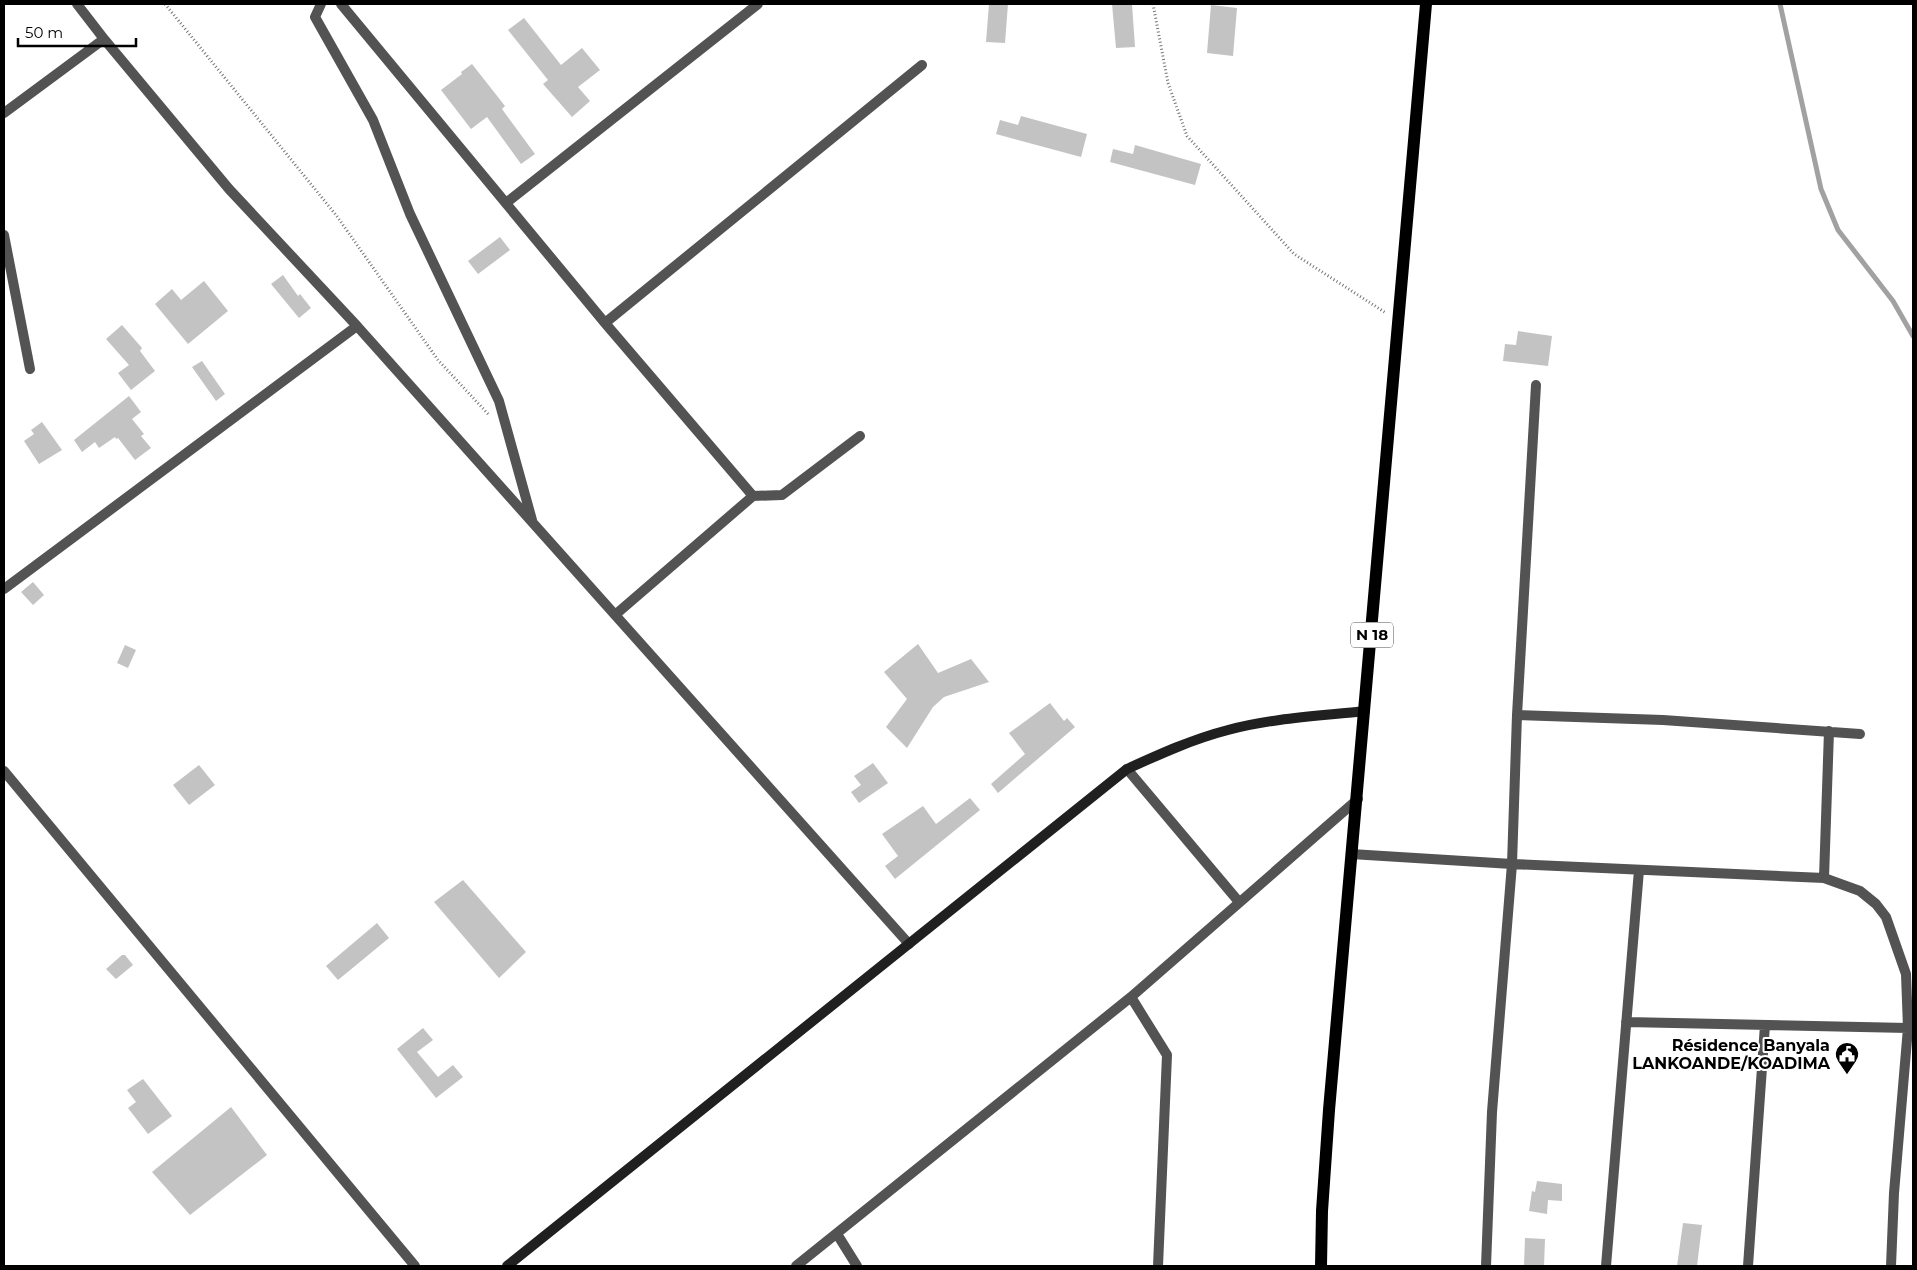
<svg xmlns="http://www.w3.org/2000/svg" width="1917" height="1270" viewBox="0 0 1917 1270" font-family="Montserrat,sans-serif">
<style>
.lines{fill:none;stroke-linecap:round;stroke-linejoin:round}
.stream{stroke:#a1a1a1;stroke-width:5}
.building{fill:#c3c3c3}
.path{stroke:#757575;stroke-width:3;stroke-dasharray:1 2.5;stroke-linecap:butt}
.street{stroke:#535353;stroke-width:10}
.secondary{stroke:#202020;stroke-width:10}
.primary{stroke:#000;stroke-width:12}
.labels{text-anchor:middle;stroke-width:4;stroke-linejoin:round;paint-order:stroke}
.shield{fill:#fff;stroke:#4c4c4c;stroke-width:1}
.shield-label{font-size:15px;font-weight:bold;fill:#000}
.poi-label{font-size:16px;font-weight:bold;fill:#000;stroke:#fff;text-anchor:end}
</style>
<rect width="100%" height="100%" fill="#fff"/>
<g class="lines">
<path class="stream" d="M1780 4 1821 189 1838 230 1893 301 1913 336"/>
</g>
<path class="building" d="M989 4H1008L1005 43 986 42Z
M1112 4H1132L1135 47 1116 48Z
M1211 5 1237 8 1233 56 1207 53Z
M524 18 561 65 582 48 600 70 578 87 590 101 572 117 543 84 548 80 508 30Z
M472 64 505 106 502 109 535 154 521 164 487 117 471 129 441 90 462 74 461 72Z
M1021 116 1087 134 1081 157 996 134 1000 120 1018 125Z
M1135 145 1201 164 1195 185 1110 162 1113 149 1133 154Z
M500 237 510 250 478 274 468 261Z
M283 275 298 296 300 294 311 308 299 318 271 284Z
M204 281 228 311 188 344 155 304 172 289 181 300Z
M122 325 142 348 140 351 155 371 131 390 118 373 129 365 106 339Z
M1518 331 1552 336 1548 366 1503 361 1505 344 1516 345Z
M202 361 225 394 216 401 192 367Z
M129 396 141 412 132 419 144 434 141 436 151 448 135 460 118 438 116 439 115 437 99 448 95 442 82 452 74 440Z
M42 422 62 450 39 464 24 441 34 434 31 430Z
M33 582 44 595 33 605 21 592Z
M918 644 938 673 971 659 989 682 944 697 933 707 907 748 886 727 907 699 884 672Z
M125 645 136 650 128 668 117 663Z
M1050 703 1064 721 1067 718 1075 727 998 793 991 784 1025 754 1009 733Z
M873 763 888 783 859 803 851 792 861 785 854 776Z
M199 765 215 785 189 805 173 785Z
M970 798 980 810 895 879 885 866 898 856 882 834 923 806 936 824Z
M463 880 526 952 499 978 434 902Z
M377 923 389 938 338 980 326 966Z
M122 955H125L133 965 116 979 106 969Z
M423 1028 433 1040 417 1052 438 1077 453 1065 463 1077 436 1098 397 1049Z
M143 1079 172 1116 148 1134 128 1108 136 1102 127 1090Z
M231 1107 267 1155 190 1215 152 1172Z
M1537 1181 1562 1184V1201L1548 1200 1547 1214 1529 1211 1532 1191 1535 1192Z
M1683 1223 1702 1225 1697 1266H1677Z
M1525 1238 1545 1239 1544 1266 1524 1265Z"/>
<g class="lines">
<path class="path" d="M165 4 336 215 438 360 489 415
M1153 4 1168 83 1187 136 1294 254 1386 313"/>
<path class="street" d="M321 4 315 17 373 120 410 214 499 401 532 520
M341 4 605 323 753 496
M104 39 229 189 357 326 909 944
M4 113 104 39 77 4
M506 203 758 4
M4 235 30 369
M605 323 922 65
M4 589 357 326
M615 615 753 496 782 495 860 436
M1517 715 1663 720 1860 734
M1127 769 1239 902
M4 771 415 1266
M1351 854 1512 864 1824 878 1860 891 1876 904 1886 917 1906 974 1908 1028 1894 1193 1891 1266
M1824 878 1829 731
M1131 997 1167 1055 1158 1266
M1626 1022 1908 1028
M837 1234 857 1266
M796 1266 1131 997 1358 799
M1486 1266 1492 1112 1512 864 1517 715 1536 385
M1606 1266 1639 870
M1748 1266 1765 1025"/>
<path class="secondary" d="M507 1266 1127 769C1160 754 1193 739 1228 730 1272 718 1320 716 1365 711"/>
<path class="primary" d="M1321 1266 1322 1211 1329 1110 1426 4"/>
</g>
<defs>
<g id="civic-pin" transform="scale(1.25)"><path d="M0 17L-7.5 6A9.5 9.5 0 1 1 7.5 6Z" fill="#000" stroke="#fff"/><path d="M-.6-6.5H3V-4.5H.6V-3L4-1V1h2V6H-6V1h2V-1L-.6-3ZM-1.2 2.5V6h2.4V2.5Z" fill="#fff"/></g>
</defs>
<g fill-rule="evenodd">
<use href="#civic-pin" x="1847" y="1054"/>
</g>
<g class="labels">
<rect class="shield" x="1351" y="622.5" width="42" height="25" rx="4"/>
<g class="shield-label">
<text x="1372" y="640">N 18</text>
</g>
<g class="poi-label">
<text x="1830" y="1051">Résidence Banyala<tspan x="1830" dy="18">LANKOANDE/KOADIMA</tspan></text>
</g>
</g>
<rect width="1917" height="1270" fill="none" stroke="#000000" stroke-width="10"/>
<path d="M18 38v8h118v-8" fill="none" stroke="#000000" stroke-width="2.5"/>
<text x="25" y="38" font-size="15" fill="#000000" stroke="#ffffff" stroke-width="4" paint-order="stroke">50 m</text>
</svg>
